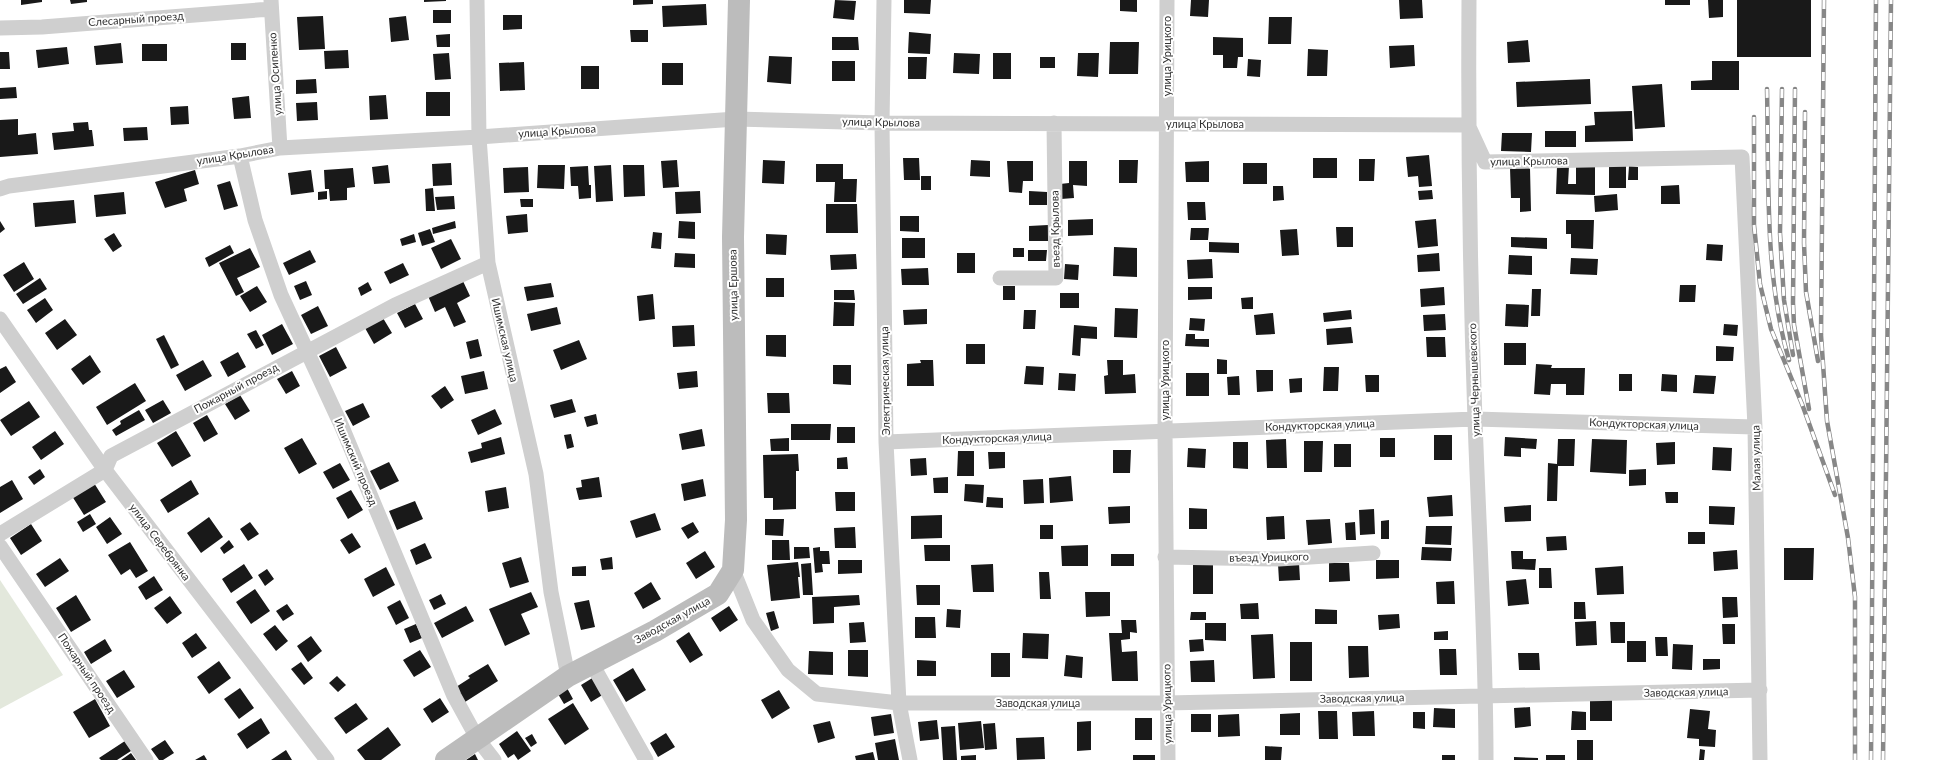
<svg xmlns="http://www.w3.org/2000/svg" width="1956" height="760" viewBox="0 0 1956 760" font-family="Lato,sans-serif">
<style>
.green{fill:#e3e8dc}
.building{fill:#191919}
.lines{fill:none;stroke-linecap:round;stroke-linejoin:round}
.street{stroke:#cfcfcf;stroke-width:15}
.secondary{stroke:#bcbcbc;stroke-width:22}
.rail-casing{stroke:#878787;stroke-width:4.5}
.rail{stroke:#fff;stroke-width:3;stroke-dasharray:9;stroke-linecap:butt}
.labels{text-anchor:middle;stroke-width:4;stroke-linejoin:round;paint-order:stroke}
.street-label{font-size:11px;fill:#323232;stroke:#fff}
</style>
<rect width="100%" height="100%" fill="#fff"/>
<path class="green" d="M0 580 63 675 0 709Z"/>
<path class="building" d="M21 0H42V2L21 5Z
M70 0H87V2L71 4Z
M424 0H446V1L424 2Z
M633 0H653V4L633 5Z
M835 0 856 1 854 20 833 18Z
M904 0H931L930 14 904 13Z
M1120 0H1137V12L1120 11Z
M1191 0H1209L1208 17 1190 16Z
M1399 0H1422L1423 18 1400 19Z
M1665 0H1690V5H1665Z
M1708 0H1723V17L1709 18Z
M1737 0H1811V57H1737Z
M706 4 707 25 663 27 662 6Z
M433 10H451V23H433Z
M503 15H522V29L503 30Z
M323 16 325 49 299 50 297 17Z
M406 16 409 40 391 42 389 18Z
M1269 17H1292L1291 44H1268Z
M630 30H648V42H631Z
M909 32 931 34 930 54 908 53Z
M450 34V47H437L436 35Z
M832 37H858L859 50H832Z
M1213 37 1243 38V57H1238L1237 68H1223V55H1213Z
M1528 40 1530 62 1508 63 1507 42Z
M1110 42H1139L1138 74H1109Z
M121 43 123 63 96 65 94 46Z
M231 43H246V60H231Z
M142 44H167V61H142Z
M1414 45 1415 66 1390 68 1389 46Z
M67 47 69 64 38 68 36 50Z
M1308 49 1328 50 1327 76H1307Z
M348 50 349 68 325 69 324 51Z
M0 52H9L10 69H0Z
M449 53 451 79 435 80 433 54Z
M954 53 980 54 979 74 953 73Z
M993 53H1011V79H993Z
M1078 53H1099L1098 77 1077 76Z
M769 56 792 57 791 84 767 82Z
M908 57H927L926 79H908Z
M1040 57H1055V68H1040Z
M1248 59 1261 60 1260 77 1247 76Z
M832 61H855V81H832Z
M1712 61H1739V90H1691V81L1712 80Z
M524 62 525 90 500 91 499 63Z
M662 63H683V85H662Z
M581 66H599V89H581Z
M316 79 317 93 296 94V80Z
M1590 79 1591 104 1517 107 1516 82Z
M1662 84 1665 127 1635 129 1632 86Z
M16 87 17 98 0 99V88Z
M426 92H450V116H426Z
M386 95 388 119 370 120 369 96Z
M249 96 251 118 234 119 232 98Z
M317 102 318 120 297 121 296 103Z
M188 106 189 124 171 125 170 107Z
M1632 111 1633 141 1585 142V126L1595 125 1594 112Z
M18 119V135L36 133 38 154 0 157V120Z
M88 122 89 130H92L94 146 54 150 52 133 74 131 73 123Z
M147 127 148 140 124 141 123 128Z
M1545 131H1576V147H1545Z
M1502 133H1532L1531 152 1501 151Z
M1429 155 1432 186 1419 187 1418 176 1408 177 1406 157Z
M903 158H919L920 180H904Z
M1313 158H1337V178H1313Z
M1359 159H1375L1374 181H1359Z
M677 160 679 187 663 188 661 161Z
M763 160 785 161 784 184 762 183Z
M971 160 990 161V177L970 176Z
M1119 160H1138L1137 183H1119Z
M1007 161H1033V181H1023L1022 193 1009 192Z
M1069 161H1087V186L1073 185 1074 198 1061 199 1060 184 1069 183Z
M1209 161V182H1186L1185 162Z
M451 163 452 185 433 186 432 164Z
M1243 163H1267V184H1243Z
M816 164H843V179H857L856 202H834L835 182H816Z
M1595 164V195L1556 194 1557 166H1569L1568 184H1576V165Z
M388 165 390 183 374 184 372 167Z
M538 165H565L564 189 537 188Z
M611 165 613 201 596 202 594 166Z
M623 165H644L645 196 624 197Z
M1609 165H1626V188H1609Z
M588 166 589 185H591V198L579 199 578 186H571L570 167Z
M1629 166 1638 167V180H1628Z
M528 167 529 192 504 193 503 168Z
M353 168 355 187 347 188V200L330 201 329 189H325L324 170Z
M1510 168H1530L1531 211 1520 212V198H1511Z
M195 170 199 184 184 189 187 201 165 208 155 182Z
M311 170 314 192 291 195 288 173Z
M921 176H931V190H921Z
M230 181 238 206 224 210 217 185Z
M1679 185 1680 204H1661V186Z
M1273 186H1283L1284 200 1273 201Z
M433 188 435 211H426L425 189Z
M1432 190 1433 199 1419 200 1418 191Z
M327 191V199L318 200V192Z
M700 191 701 213 676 214 675 192Z
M1029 191 1047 192V205H1029Z
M124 192 126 214 96 217 94 195Z
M1617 194 1618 210 1595 212 1594 196Z
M454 196 455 209 437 210 435 197Z
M520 199H533V207H521Z
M74 200 76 223 35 227 33 203Z
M1187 202H1205L1206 220H1188Z
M826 204H857L858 233H826Z
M527 214 528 232 508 234 506 216Z
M900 216H919V232L900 231Z
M1093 219V235L1068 236V220Z
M1436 219 1438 246 1418 248 1415 221Z
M1566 220H1594L1593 249 1571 248V234H1566Z
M0 221 5 229 0 233Z
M455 221 456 228 433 234 432 228Z
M679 221 695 222V239L678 238Z
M1048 225V241H1029V226Z
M1336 227H1353V247H1337Z
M1191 228H1209L1208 240H1190Z
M430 229 435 242 422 246 418 233Z
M1297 229 1299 255 1282 256 1280 230Z
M653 232 662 233 661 249 651 248Z
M114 233 122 246 113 252 104 239Z
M414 234 416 242 402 246 400 239Z
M766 234 787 235 786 255 766 254Z
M1511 237 1547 238V249L1511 247Z
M902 238H925V258H902Z
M451 239 461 259 441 269 431 248Z
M1209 242 1239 243V253L1209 252Z
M1707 244 1723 245 1722 261 1706 260Z
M230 245 234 253 209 267 205 258Z
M1114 247 1137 248V277L1113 276Z
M250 248 260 267 237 278 244 292 236 296 219 263Z
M1013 248H1024V257H1013Z
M310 250 316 262 289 275 283 263Z
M1028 250H1047L1046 261H1028Z
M675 253 695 254V268L674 267Z
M957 253H975V273H957Z
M1439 253 1440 271 1418 272 1417 255Z
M856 254 857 269 831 270 830 255Z
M1509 255 1532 256V275L1508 274Z
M1571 258 1598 259 1597 275 1570 274Z
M1212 259 1213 278 1188 279 1187 260Z
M24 262 34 279 14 292 3 275Z
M403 263 409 275 390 284 384 272Z
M1065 264 1079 265 1078 280 1064 279Z
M928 268 929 285H902L901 269Z
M40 278 47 289 23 304 16 294Z
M766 278H784V297H766Z
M462 279 470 296 457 303 466 322 454 327 445 307 435 312 428 296Z
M306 281 312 295 300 300 294 286Z
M368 282 372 290 361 296 358 288Z
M551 283 554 297 527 301 524 287Z
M1680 285H1696L1695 302H1679Z
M257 286 267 302 250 312 240 296Z
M1003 286H1015V300H1003Z
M1188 287H1212V299L1188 300Z
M1444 287 1445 305 1421 307 1420 289Z
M1532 289H1541L1540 316H1531Z
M834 290H854L855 300H834Z
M1060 293H1079V308H1060Z
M653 294 655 319 639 321 637 296Z
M1253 297V309H1242L1241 298Z
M45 298 53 310 36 323 27 310Z
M834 302 855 303 854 326H833Z
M415 304 423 319 405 328 397 313Z
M1506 304 1529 305 1528 327 1505 326Z
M318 306 328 326 311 334 301 315Z
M557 307 561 324 531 331 527 314Z
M1115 308 1138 309 1137 338 1114 337Z
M927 309V324L904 325 903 310Z
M1024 310H1036L1035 329H1023Z
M1351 310 1352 319 1324 322 1323 313Z
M1273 313 1275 334 1256 335 1254 315Z
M1445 314 1446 330 1424 331 1423 315Z
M383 318 392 333 374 344 365 328Z
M1190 318 1205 319 1204 331 1189 330Z
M65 319 77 335 57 350 45 333Z
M282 324 293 344 272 355 262 335Z
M1724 324 1738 325 1737 336 1723 335Z
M694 325 695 346 673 347 672 326Z
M1074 325 1097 327V339L1081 338 1080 356 1072 355Z
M1351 327 1353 343 1327 345 1326 329Z
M256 330 264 345 256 349 247 334Z
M1186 334H1195V339H1209V347L1185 346Z
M164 335 179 365 171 369 156 339Z
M766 335H786V357L766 356Z
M1426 337H1445L1446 357H1427Z
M478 339 482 356 470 359 466 342Z
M579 340 587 359 561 370 553 350Z
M1504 343H1526V365H1504Z
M966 344H985V364H966Z
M1716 346 1734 347 1733 361H1716Z
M336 347 347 368 330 377 319 356Z
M238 352 246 367 228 377 220 362Z
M90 355 101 372 83 385 71 369Z
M1217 359 1227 360V374H1217Z
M203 360 212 376 185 391 176 375Z
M920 360H933L934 386H907V364L921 363Z
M1107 360H1123V375L1135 374 1136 393 1105 394 1104 376 1108 375Z
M1536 364 1552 365 1551 368H1585L1584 395H1566V384H1551L1550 395 1534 394Z
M833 365H851V385L833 384Z
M6 366 16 382 0 393V369Z
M1026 366 1044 367 1043 385 1024 384Z
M1324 367H1339L1338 391H1323Z
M1256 370H1273V391L1257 392Z
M292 371 300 386 286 394 277 379Z
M484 371 488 389 465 394 461 376Z
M697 371 698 387 679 389 677 373Z
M1059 373 1076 374 1075 391 1058 390Z
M1186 373H1209V396H1186Z
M1619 374H1632V391H1619Z
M1662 374 1677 375V392L1661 391Z
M1365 375H1379V392H1366Z
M1695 375 1716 376 1714 394 1693 393Z
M1239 376 1240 395H1228L1227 377Z
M1302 378V392L1290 393 1289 379Z
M135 383 146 401 107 425 96 407Z
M445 386 454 400 441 409 431 396Z
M767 393H789L790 413H768Z
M240 395 250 411 235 420 225 404Z
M572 399 576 412 554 418 550 405Z
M163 400 171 413 153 423 145 410Z
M29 401 40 417 11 436 0 420Z
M363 403 370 417 353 426 345 411Z
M495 409 502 424 478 435 471 420Z
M139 410 145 420 116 436 112 430 121 424 120 421Z
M596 414 598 424 587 427 584 417Z
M207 415 218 434 204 442 193 423Z
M791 424H831L830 440H791Z
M837 427H855V443H837Z
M702 429 705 446 682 450 679 434Z
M55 431 64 444 41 460 32 447Z
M176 431 191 456 172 467 157 443Z
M571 434 574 447 567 449 564 435Z
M1434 435H1452V460H1434Z
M501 437 505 454 471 463 468 452 482 448 481 443Z
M1505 437 1537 439 1536 449 1521 448V457L1504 456Z
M302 438 317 464 299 474 284 448Z
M789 438V451H771L770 439Z
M1380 438H1395V457H1380Z
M1286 439 1287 468H1267L1266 440Z
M1558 439H1575L1574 466H1558L1557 501H1547L1548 463 1557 464Z
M1592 439 1627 440 1626 474 1590 472Z
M1304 441H1323L1322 472H1304Z
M1233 442H1248V469L1233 468Z
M1675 442V464L1657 465 1656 443Z
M1334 444H1351V467H1334Z
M1713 447 1732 448 1731 471 1712 470Z
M1188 448 1206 449 1205 468 1187 467Z
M1113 450H1131L1130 473H1113Z
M958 451H974V476H957Z
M988 452H1005V468L989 469Z
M798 454 799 471H796V509L773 510V498H764L763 455Z
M847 457 848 469H837V458Z
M926 458 927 475 911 476 910 459Z
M389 462 399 481 380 490 370 471Z
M340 463 350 480 333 489 323 472Z
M40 469 45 477 34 485 28 477Z
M1646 469V485L1629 486V470Z
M1071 476 1073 501 1050 503 1049 478Z
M599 477 602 497 579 500 576 488 582 487 581 480Z
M948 477V493H934L933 478Z
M703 479 706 496 684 501 681 484Z
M1043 479 1044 503 1024 504 1023 480Z
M12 480 23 499 0 513V487Z
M191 480 199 494 168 513 160 500Z
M94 483 106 502 84 515 72 496Z
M965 484 984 485 983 503 964 501Z
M506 487 509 508 488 512 485 491Z
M351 490 363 510 348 519 336 498Z
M835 492H855V511H836Z
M1665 492H1678V503H1666Z
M1452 495 1453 516 1429 517 1427 497Z
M987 497 1003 498V508L986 507Z
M415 501 423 519 397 530 389 511Z
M1531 505V521L1505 522 1504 507Z
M1130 506V523L1109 524 1108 507Z
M1709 506 1735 507 1734 525 1709 524Z
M1189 508 1207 509V529H1189Z
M1374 509 1375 534 1360 535 1359 510Z
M655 513 661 530 636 538 630 521Z
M90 514 96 524 83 532 77 522Z
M942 515V538L911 539V516Z
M1284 516 1285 539 1267 540 1266 517Z
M110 517 122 534 107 544 96 527Z
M209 517 223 537 201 553 187 533Z
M765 519H784L783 536 765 535Z
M1330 519 1332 543 1308 545 1306 520Z
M1389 520V539H1381V521Z
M250 522 259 534 248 541 240 529Z
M693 522 699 532 688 539 681 528Z
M1355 522 1356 540H1346L1345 523Z
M31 524 42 541 21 555 10 538Z
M1040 525H1053V539H1040Z
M1426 526H1452L1451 545 1425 544Z
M855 527 856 548H835L834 528Z
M1688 532H1705V544H1688Z
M352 533 361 547 349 554 340 540Z
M1566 536 1567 550 1547 551 1546 537Z
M229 540 234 547 224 554 220 548Z
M772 540H789L790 560H772Z
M130 542 148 571 136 578 130 569 121 575 108 555Z
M425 543 432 558 416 565 410 550Z
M924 545H950V561H925Z
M1088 545V566H1062L1061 546Z
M794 547H809L810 558 794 559Z
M820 547V551H829L830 564H822L823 572 815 573 813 548Z
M1422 547 1452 548 1451 561 1421 560Z
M1784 548H1814L1813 580H1784Z
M1737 550 1738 569 1714 571 1713 552Z
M705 551 715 567 696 579 686 563Z
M1511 551H1523V559H1536L1535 570 1512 569Z
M1111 554H1134V566H1111Z
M521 557 529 582 510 588 502 563Z
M612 557 613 569 602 570 600 559Z
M60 558 69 571 45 587 36 574Z
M838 560H862V573L838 574Z
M1376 560H1399V578L1376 579Z
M798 562 800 577H798L800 598 771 601 767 565Z
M811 563 813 595H803L801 564Z
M1299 563 1300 580 1279 581 1278 564Z
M1329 563H1349L1350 581 1329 582Z
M244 564 253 578 231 593 222 579Z
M993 564 994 592H973L971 565Z
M1193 565H1213V594H1193Z
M586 566V576H572V567Z
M1623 566 1624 594 1597 595 1595 568Z
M386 567 395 585 373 597 364 579Z
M1539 568H1551L1552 588H1539Z
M267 569 274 579 265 586 258 575Z
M1039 572H1049L1051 599H1040Z
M154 576 163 590 146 600 138 587Z
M1526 579 1529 604 1508 606 1506 581Z
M1454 581 1455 604H1437L1436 582Z
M651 582 661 599 643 609 634 593Z
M916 585H940V605H917Z
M255 589 270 611 251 624 236 602Z
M531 592 538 607 521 614 530 634 505 646 489 609Z
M1085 592H1110V616L1086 617Z
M441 594 446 604 434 610 429 600Z
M76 595 91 620 71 632 56 608Z
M859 595 860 605 834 607V623L813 624 812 597Z
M170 596 182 613 167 624 154 608Z
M1722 597H1737L1738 617 1723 618Z
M400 600 409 618 396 625 387 607Z
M589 600 595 627 581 630 574 603Z
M1574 602H1585L1586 619H1574Z
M1258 603 1259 619H1241L1240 604Z
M287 604 294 614 283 621 276 611Z
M466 606 474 621 442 638 434 623Z
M729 606 738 620 720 632 711 618Z
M947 609 961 610 960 628 946 627Z
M1315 609 1337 610V624H1315Z
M774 611 779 628 771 631 766 613Z
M1191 612H1206V620H1190Z
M1399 614 1400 628 1379 630 1378 615Z
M915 617H935L936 638H915Z
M1121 620H1136L1137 633 1130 632V639L1121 640 1122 652 1137 651 1138 681H1112L1109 633H1122Z
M1596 621 1597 645 1576 646 1575 622Z
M864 622 866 642 850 643 849 623Z
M1610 622H1625V643H1611Z
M1205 623H1226V641L1205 640Z
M416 624 422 638 410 643 404 629Z
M1722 624H1735V644H1723Z
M275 625 288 641 276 651 263 634Z
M1448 631V640H1434V632Z
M689 632 703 655 690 663 676 641Z
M196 633 207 648 192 658 182 643Z
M1023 633 1049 634 1048 659 1022 658Z
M1273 634 1275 678 1253 679 1251 635Z
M311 636 322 651 308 662 297 646Z
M1655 637H1667L1668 656H1656Z
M105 639 112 651 91 664 84 652Z
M1203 639 1204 651 1190 652 1189 640Z
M1627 641H1646V662H1627Z
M1290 642H1312V681H1290Z
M1673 644 1693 645 1692 670 1672 669Z
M1348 646H1368L1369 677 1349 678Z
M1439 649H1456L1457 675H1440Z
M420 650 431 667 414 677 403 660Z
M848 650H868V677L848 676Z
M809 651 833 652V675L808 674Z
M991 653H1010V677H991Z
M1518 653H1539L1540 670H1519Z
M1066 655 1083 657 1082 678 1064 676Z
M1703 659H1720V669L1703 670Z
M917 660 936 661V676H917Z
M1214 660 1215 682H1191L1190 661Z
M219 661 231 678 209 694 197 677Z
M301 662 313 678 304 685 291 669Z
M488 664 498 681 465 702 456 687 470 678 468 676Z
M633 668 646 690 626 702 613 680Z
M124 670 135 687 117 698 106 681Z
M337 676 346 685 338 692 329 683Z
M594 677 604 694 591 702 581 685Z
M240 688 254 708 239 719 224 699Z
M567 688 573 699 564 704 558 694Z
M779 690 790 708 772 719 761 700Z
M440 698 449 712 432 723 423 709Z
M1590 698H1612V721H1590Z
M95 699 110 726 89 738 73 712Z
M356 703 368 719 346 734 334 718Z
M573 703 589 729 565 745 548 719Z
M1530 707 1531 726 1515 728 1514 708Z
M1434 708 1455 709V728L1433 727Z
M1690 709 1710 711 1708 729 1716 730 1715 747 1699 746V739L1687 738Z
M1318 711H1337L1338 739H1319Z
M1374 711 1375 736H1353L1352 712Z
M1572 711 1586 712V730H1571Z
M1413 712H1425V729L1413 728Z
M1300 713V735H1280V714Z
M891 714 894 733 874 736 871 717Z
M1191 714H1211V732H1191Z
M1239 714 1240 736 1218 737V715Z
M261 718 270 733 247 749 237 734Z
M1135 718H1152V740H1135Z
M937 720 939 739 920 741 918 722Z
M830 721 835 738 818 743 813 725Z
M981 721 984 748 960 750 958 723Z
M1091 721V750L1077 751V722Z
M995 723 997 749 985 750 983 724Z
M955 726 957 760H943L941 727Z
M388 727 401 745 381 760H365L357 750Z
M517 731 531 751 518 760 514 754 508 758 499 744Z
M666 733 675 747 658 757 650 743Z
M532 734 537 743 531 747 525 738Z
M1044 737 1045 759 1017 760 1016 738Z
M128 739 134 749 117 760H101L99 758Z
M895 739 899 760H878L875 743Z
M165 740 174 753 163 760H159L151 749Z
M1577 740H1593V760H1577Z
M1265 746 1282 747 1281 760H1265Z
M1700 749 1705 750 1704 760H1699Z
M286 750 292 760H271Z
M873 752 875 760H856L855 756Z
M131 753 136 760H121Z
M475 754 478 760H466Z
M204 755 207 760H195Z
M976 755V760H961V756Z
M1133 755H1155V760H1133Z
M1442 755H1455V760H1442Z
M1546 755H1565V760H1546Z
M1514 757 1538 758V760H1514Z"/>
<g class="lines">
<path class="street" d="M271 0 280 148
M477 0 479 137 488 263 536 474 551 592 568 676
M884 0 882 123 886 442 899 703 910 760
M1167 0 1165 431 1168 760
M1469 0C1468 140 1470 280 1475 420 1479 533 1486 647 1486 760
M0 28 42 27 271 9
M240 156 255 220 281 295 342 427 454 696 477 738 494 760
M0 189 9 186 240 156 280 148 479 137 736 119 882 123 1468 125 1485 162 1742 157 1755 427 1760 760
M1000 278H1056L1054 123
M0 319 105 470 327 760
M886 442 1475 419 1755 427
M0 534 105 470 111 456 395 305 488 263
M0 546 146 760
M1165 557 1279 559 1373 553
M733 570 753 620 788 670 817 694 899 703H1166L1760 690
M592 664 646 760"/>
<path class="secondary" d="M446 760 568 676 655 631 718 594 733 570 736 520 733 237 739 0"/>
<g class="rail-casing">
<path id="rail" d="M1824 0 1821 335 1827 421 1848 538 1855 597V760
M1767 89C1769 176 1764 276 1789 360
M1782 89 1780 233 1784 300 1793 355
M1795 89 1793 303 1794 325 1809 409
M1805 112 1804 243 1806 292 1818 361
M1754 117V225L1760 284 1771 329 1802 404 1835 495
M1871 760 1876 0
M1883 760 1891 0"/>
</g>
<use href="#rail" class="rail"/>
</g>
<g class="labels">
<g class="street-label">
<text transform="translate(136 19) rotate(-4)" y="4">Слесарный проезд</text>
<text transform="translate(1167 56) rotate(-90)" y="4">улица Урицкого</text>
<text transform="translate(275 74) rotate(-94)" y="4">улица Осипенко</text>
<text transform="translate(881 122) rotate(1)" y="4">улица Крылова</text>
<text x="1205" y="128">улица Крылова</text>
<text transform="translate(557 131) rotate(-4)" y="4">улица Крылова</text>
<text transform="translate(235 155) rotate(-9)" y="4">улица Крылова</text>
<text transform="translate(1529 161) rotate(-1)" y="4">улица Крылова</text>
<text transform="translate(1055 229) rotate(-91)" y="4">въезд Крылова</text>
<text transform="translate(733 285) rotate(-91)" y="4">улица Ершова</text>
<text transform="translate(505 340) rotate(77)" y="4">Ишимская улица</text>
<text transform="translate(1165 380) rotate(-90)" y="4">улица Урицкого</text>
<text transform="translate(1474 380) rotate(-92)" y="4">улица Чернышевского</text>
<text transform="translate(885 381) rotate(-91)" y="4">Электрическая улица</text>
<text transform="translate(236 388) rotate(-28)" y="4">Пожарный проезд</text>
<text transform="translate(1644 424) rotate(2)" y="4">Кондукторская улица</text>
<text transform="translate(1320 425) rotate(-2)" y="4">Кондукторская улица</text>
<text transform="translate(997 438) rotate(-2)" y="4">Кондукторская улица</text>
<text transform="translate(1756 458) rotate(-91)" y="4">Малая улица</text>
<text transform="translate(356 462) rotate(67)" y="4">Ишимский проезд</text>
<text transform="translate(160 542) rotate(53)" y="4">улица Серебрянка</text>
<text transform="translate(1269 557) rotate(-1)" y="4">въезд Урицкого</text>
<text transform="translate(672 620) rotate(-29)" y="4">Заводская улица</text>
<text transform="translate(87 673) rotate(56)" y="4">Пожарный проезд</text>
<text transform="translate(1686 692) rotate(-1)" y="4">Заводская улица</text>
<text transform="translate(1362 698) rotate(-1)" y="4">Заводская улица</text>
<text x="1038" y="707">Заводская улица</text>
<text transform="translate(1167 704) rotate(-91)" y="4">улица Урицкого</text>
</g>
</g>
</svg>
